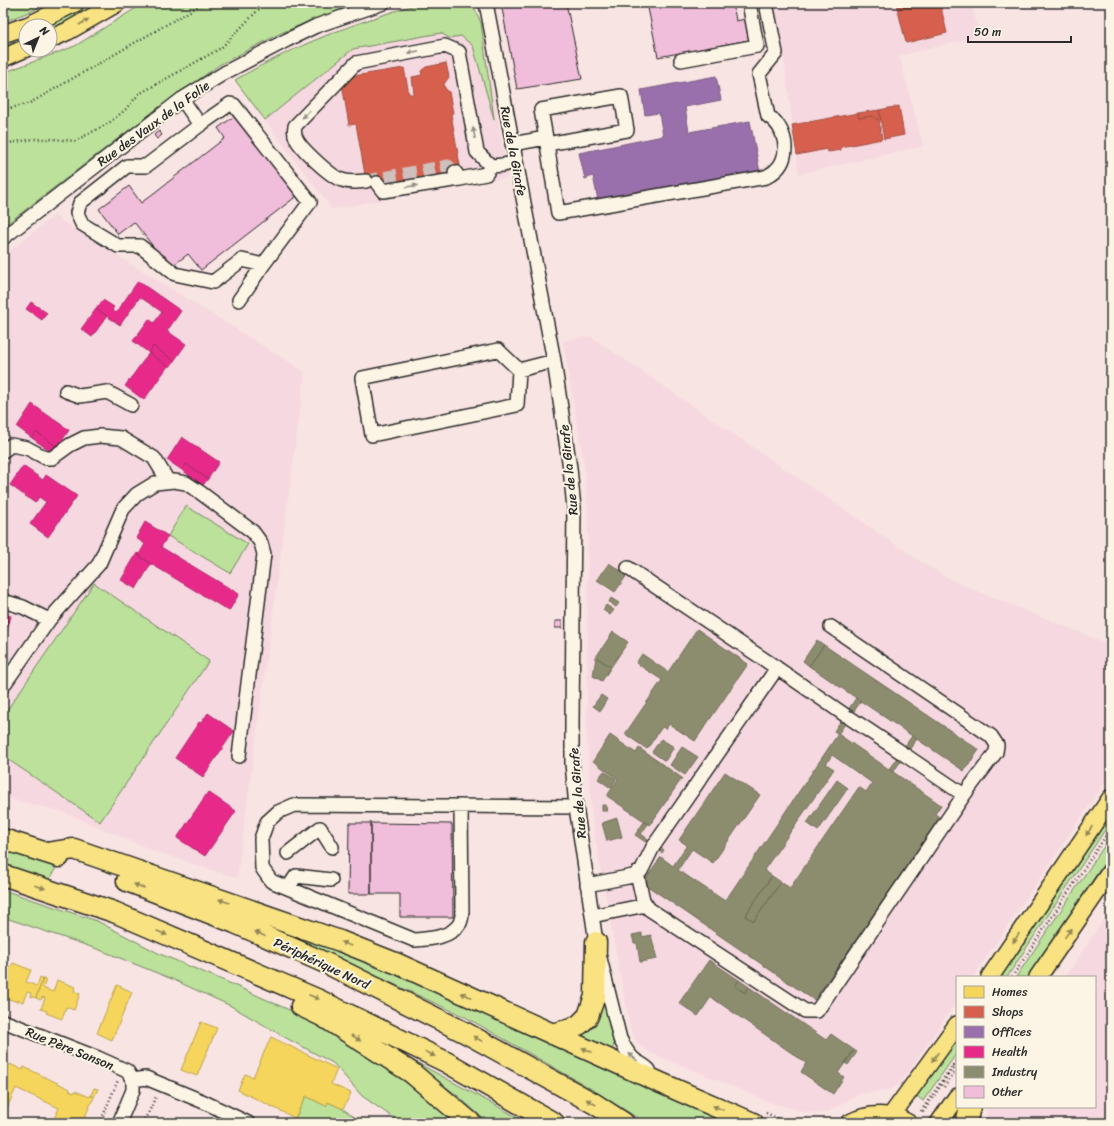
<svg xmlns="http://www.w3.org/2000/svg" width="1114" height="1126" viewBox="0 0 1114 1126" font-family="Sriracha,sans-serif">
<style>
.built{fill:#f6d8e0}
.green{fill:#bce19b;stroke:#748663}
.homes{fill:#f6d55c;stroke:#b9a24d}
.shops{fill:#d6604d;stroke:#a35043}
.offices{fill:#9970ab;stroke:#785b85}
.health{fill:#e7298a;stroke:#af2a6e}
.industry{fill:#8c8c6e;stroke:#6f6f5a;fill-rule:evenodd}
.building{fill:#f0bdda;stroke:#2b2b2b}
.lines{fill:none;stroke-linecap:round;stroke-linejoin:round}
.minor-tunnel{stroke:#cfbfbd;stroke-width:13;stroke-dasharray:13 6;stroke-linecap:butt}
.minor-casing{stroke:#2b2b2b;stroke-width:16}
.major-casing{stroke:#2b2b2b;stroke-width:20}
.highway-casing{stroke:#2b2b2b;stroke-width:23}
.path{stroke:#2b2b2b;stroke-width:2.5;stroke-dasharray:1 3;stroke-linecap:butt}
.minor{stroke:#fcf5e5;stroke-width:13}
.major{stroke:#f8e281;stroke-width:17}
.highway{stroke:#f8e281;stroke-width:20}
.oneway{fill:#928656}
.oneway2{fill:#949088}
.labels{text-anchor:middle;stroke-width:4;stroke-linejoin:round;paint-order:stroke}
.street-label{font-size:13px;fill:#2b2b2b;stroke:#fcf5e5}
</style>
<rect width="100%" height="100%" fill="#f8e4e2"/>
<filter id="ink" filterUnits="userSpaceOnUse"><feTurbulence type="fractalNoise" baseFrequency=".025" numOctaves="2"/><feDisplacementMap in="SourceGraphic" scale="8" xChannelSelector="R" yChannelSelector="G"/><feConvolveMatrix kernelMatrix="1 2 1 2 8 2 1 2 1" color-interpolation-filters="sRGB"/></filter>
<g filter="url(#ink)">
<path class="built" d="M421 3H469L476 11 481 23 508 177 332 209 235 80 285 53 328 33 378 16Z
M774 3H971L980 36 899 56 923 146 799 174 783 50Z
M54 216 305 372 237 878 154 851 64 812 3 797V256Z
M590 336 921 562 957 583 1076 631 1111 646V773L973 977H957V1001L909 1071 899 1084 893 1089 858 1094 826 1113 805 1112 773 1103 649 1052 638 1043 631 1031 601 872 592 817 589 772 587 733 588 512 585 470 563 341Z
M1111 909V1123H985L988 1107H1095V977H1065Z"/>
<path class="green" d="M3 3H48L34 10 3 22Z
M91 3H105L50 31V26H45Z
M144 3H357L283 32 219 65 129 130 3 227V73L75 46Z
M421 3H469L476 11 481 23 494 119 473 46 461 36 449 38 441 33 353 49 265 120 235 80C295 45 354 23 421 3Z
M26 34V41L3 49V42Z
M186 506 248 544 230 573 168 536Z
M94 583 209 661 100 822 3 756V716Z
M1111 812V821L1007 977H999Z
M1111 836V853L1028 977H1016Z
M3 848 57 866 47 883 3 869Z
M3 890 97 921 160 954 227 982 296 1013 388 1068 456 1123H401L362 1096 333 1063 288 1039 231 1006 172 979 100 950 3 917Z
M286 930 438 990 731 1123H646L576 1080 467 1018 284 933Z
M605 996 614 1046 612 1049H607L576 1035Z
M957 1038V1053L923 1101 917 1096Z
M403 1055 528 1123H488L458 1096Z
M306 1096 326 1106 328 1102 343 1109 363 1123H293Z"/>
<path class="homes" d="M13 963 31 970 26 982 37 986 40 977 43 979 36 998 30 996 31 993 27 992 23 1002 18 1000V1002L3 997 6 984 3 983V969L5 965 11 967Z
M43 979 46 980 43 988 53 992 57 980 75 987 74 991 80 994 74 1010 66 1007 62 1019 46 1013 47 1011 41 1009 45 998 42 997 41 1000 36 998Z
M117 985 132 992 112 1040 97 1033Z
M201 1022 217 1028 197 1076 181 1070Z
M271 1037 337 1069 331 1084 351 1093 343 1109 328 1102 326 1106 306 1096 295 1118 238 1090 245 1074 253 1077Z
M10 1064 23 1070 24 1067 70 1089 69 1090 74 1093 75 1091 90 1097 91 1095 94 1097 82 1123H52L59 1108 16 1088 3 1117V1079Z
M94 1088 98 1089 94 1097 91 1095Z"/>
<path class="shops" d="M896 3H940L947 33 906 43Z
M446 63 449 77 444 84 445 88 449 92 453 113 451 114 461 171 367 186 356 124 349 125 342 84 347 77 404 68 409 94H414L412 77 422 75 421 71 426 67Z
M899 106 904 135 884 139 879 110Z
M879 110 881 120H879L872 116 859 118 858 113Z
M858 113 859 118 872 116 879 120 882 139 841 147V150L828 152 827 149 797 155 792 125Z"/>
<path class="offices" d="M716 76 721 100 685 107 689 132 750 121 760 172 598 200 593 176 585 179 579 153 663 136 659 113 645 115 641 90Z"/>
<path class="health" d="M138 281 181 311 167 331 186 344 174 361 153 346 149 353 133 341 149 319 154 323 162 312 140 297 120 325 96 309 103 300 114 307 112 310 116 313Z
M31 302 47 313 42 320 26 309Z
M96 309 107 316 92 337 81 329Z
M153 346 174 361 170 367 149 353Z
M149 353 168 366 144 400 125 386Z
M32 404 69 430 58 447 36 432 32 438 17 427Z
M36 432 58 447 53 453 32 438Z
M182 437 219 462 208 479 186 464 182 470 167 460Z
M186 464 208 479 203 485 182 470Z
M23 466 43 480 46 475 77 496 48 537 30 524 46 502 39 497 35 503 10 485Z
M145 522 168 536 161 547 239 594 229 611 138 556 145 544 136 538Z
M137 553 151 564 136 589 121 580Z
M3 614 11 616 3 645Z
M208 713 234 731 203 777 175 758 199 722 201 723Z
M208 792 236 811 205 856 177 838Z"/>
<path class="industry" d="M609 563 627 575 615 592 597 580Z
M611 598 619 603 616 607 609 602Z
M606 605 614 610 610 615 603 610Z
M697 629 748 664 695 741 669 724 666 729 662 727 647 749 625 734 662 680 636 663 642 654 668 672Z
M613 632 628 642 611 667 596 657Z
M817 640 824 645 809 666 803 661Z
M824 645 979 750 964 771 809 666Z
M596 657 611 667 602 681 593 676Z
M601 695 607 699 600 711 593 706Z
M856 698 861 701 838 734 834 731Z
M838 734 941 805 935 814 942 819 903 873 814 1000 643 883 661 857 673 866 687 845 679 840 725 772 760 795 713 863 692 849 678 870 725 901ZM832 755 872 783 866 792 859 787 790 888 781 882 754 921 745 916 772 876 764 870 834 769 826 764Z
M610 735 636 753 639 748 682 778 650 825 607 796 618 779 593 761Z
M912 736 917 739 893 772 889 769Z
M661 739 674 747 665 761 652 752Z
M682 747 698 757 685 775 670 765Z
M604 771 616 779 611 788 598 779Z
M837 780 848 788 818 831 807 823Z
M602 805H606L607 811H602Z
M617 818 622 837 607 841 602 823Z
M644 822 648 824 641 834 664 850 662 853 635 835Z
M772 876 781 882 754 921 745 916Z
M642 933V937L651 935 657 959 640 962 637 943H634L632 935Z
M709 960 739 980 735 986 745 993 749 987 826 1040 831 1034 854 1050 838 1073 844 1077 833 1094 801 1072 806 1063 711 997 698 1016 679 1003Z
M739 980 749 987 745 993 735 986Z
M854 1050 857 1052 848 1065 845 1063Z"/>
<path class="building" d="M501 3H566L582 79 517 89Z
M647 3H733L736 21 745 19 749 40 658 57Z
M236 115 298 195 201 270 188 254 170 268 134 222 118 234 99 209 129 186 141 203 225 138 218 128Z
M159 131 162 135 157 139 154 135Z
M555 621H562V628H555Z
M349 823H371V894H348Z
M371 823 452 824 453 917H400V894H371Z"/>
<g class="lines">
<path class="minor-tunnel" d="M366 181 448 166 455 172"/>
<g class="minor-casing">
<path id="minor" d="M486 3 554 361 570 468 574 508 572 720V763L576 807 596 942 620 1039C625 1048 628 1055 636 1061 641 1064 645 1066 649 1070
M681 60 757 46 749 3
M182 99 200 125 230 104 234 105 310 202 263 265
M200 125 146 166H127L80 203 77 213 82 224 118 246H140L175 274 213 282 242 260 263 265 239 300
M546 138 541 110 621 96 627 130 547 144
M512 144 546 138 558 213 766 177C769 175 773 173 776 170 792 155 785 126 768 116L759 74 776 53 766 3
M455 172 460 179 486 174 491 166
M366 181C358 182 350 183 342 180 331 177 300 148 296 138 294 134 294 131 295 126L356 63 445 46 459 52 477 152 491 166 503 165 516 162
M377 183 383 191 460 179
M3 238 182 99 226 72 287 40 316 26 383 3
M519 370 517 405 372 435 362 378 498 350 519 370 554 361
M66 391 80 396 107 392 131 405
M3 451 11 445 27 448 46 458H52L70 445 84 438 100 436 121 438 154 458 168 481
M628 568 777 668 655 844
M3 601 23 607 49 620 3 686
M49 620 99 564 123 509 137 494 155 483 174 481 186 483 201 493 253 532 261 543 264 554 239 756
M831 627 991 736 997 745 996 752 964 795
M777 668 845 715
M850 718 901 752
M461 806 462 914C462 916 461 920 460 923 451 938 429 939 414 940L271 881 262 868 261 839 267 822 278 812 294 805 576 807
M288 853 320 828 332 847
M637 873 643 900 649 909 805 1011H817L964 795 905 755
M587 885 633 876 641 871 653 847
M288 888 296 876 331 880
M592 916 646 905
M3 1021 98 1058 127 1071 133 1080V1090L119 1123
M133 1080 146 1078 204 1102 248 1123"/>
</g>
<g class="major-casing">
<path id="major" d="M27 26 75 3
M3 34 26 26
M50 39 68 31 117 3
M3 58 26 48
M990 977 1111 798
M1038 977 1111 871
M891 1116 957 1025
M850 1123C868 1113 891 1113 908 1123
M939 1123 957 1097"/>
</g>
<g class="highway-casing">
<path id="highway" d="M3 839 59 857
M47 853 74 849 340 941 398 964 661 1083 753 1123
M3 875 114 912 319 1000 446 1062 554 1123
M127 881 235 923 330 965 466 1033 595 1104 624 1123
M301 1006 324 1017 412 1073 471 1123
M552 1034 571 1029 580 1024 588 1016 595 996 596 942
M966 1123 970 1107"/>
</g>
<path class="path" d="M3 110 30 103 204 3
M3 144 34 139H53L75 141 109 123 125 110 139 94 221 48 262 6 267 3
M1012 977 1111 828
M944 1087 954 1073 953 1065
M921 1111 957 1059
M923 1112 953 1068
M766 1113 787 1123
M100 1123 118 1080
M142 1123 149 1112 156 1096"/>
<use href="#minor" class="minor"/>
<use href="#major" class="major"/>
<use href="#highway" class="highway"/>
</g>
<defs><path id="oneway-solid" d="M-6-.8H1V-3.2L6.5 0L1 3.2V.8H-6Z"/></defs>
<g class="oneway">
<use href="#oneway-solid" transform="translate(84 22) rotate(-30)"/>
<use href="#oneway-solid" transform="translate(1089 831) rotate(124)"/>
<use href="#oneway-solid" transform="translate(139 886) rotate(-159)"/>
<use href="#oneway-solid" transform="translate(40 887) rotate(18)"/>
<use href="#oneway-solid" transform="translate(224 901) rotate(-161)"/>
<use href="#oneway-solid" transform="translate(162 933) rotate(23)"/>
<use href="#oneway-solid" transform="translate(1068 933) rotate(-55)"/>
<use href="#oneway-solid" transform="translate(260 934) rotate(-156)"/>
<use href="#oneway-solid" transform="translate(1016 938) rotate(124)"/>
<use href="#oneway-solid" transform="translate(346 944) rotate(-158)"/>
<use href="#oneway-solid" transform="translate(466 995) rotate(-156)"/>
<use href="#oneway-solid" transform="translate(314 997) rotate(23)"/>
<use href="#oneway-solid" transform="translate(356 1038) rotate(32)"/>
<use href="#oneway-solid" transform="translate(478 1039) rotate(-151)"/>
<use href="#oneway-solid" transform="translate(587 1050) rotate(-156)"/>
<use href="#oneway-solid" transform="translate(430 1054) rotate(26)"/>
<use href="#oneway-solid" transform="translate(935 1057) rotate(125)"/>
<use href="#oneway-solid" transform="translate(591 1102) rotate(-150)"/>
<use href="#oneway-solid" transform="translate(718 1108) rotate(-157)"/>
</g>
<g class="oneway2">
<use href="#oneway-solid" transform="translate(413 52) rotate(169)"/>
<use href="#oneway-solid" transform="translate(306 114) rotate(134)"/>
<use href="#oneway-solid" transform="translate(474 133) rotate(-101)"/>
<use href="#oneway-solid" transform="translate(412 186) rotate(-9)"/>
<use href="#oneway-solid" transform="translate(633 1057) rotate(-138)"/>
</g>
</g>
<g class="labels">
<g class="street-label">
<text transform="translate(153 123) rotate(-36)" y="5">Rue des Vaux de la Folie</text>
<text transform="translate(514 151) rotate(79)" y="5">Rue de la Girafe</text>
<text transform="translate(568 470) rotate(-96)" y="5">Rue de la Girafe</text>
<text transform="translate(577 793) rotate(-95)" y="5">Rue de la Girafe</text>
<text transform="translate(322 963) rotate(25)" y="5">Périphérique Nord</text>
<text transform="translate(70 1048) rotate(22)" y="5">Rue Père Sanson</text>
</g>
</g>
<rect width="1114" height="1126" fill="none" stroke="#fcf5e5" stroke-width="16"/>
<rect x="8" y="8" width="1098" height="1110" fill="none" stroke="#2b2b2b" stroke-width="1.5" filter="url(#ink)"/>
<rect x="956" y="976" width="140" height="132" fill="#fcf5e5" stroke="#a8a49b"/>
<rect x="964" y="986" width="20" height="12" fill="#f6d55c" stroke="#a8a49b"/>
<text x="992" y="996" font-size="12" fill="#2b2b2b">Homes</text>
<rect x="964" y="1006" width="20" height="12" fill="#d6604d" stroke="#a8a49b"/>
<text x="992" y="1016" font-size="12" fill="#2b2b2b">Shops</text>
<rect x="964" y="1026" width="20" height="12" fill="#9970ab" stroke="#a8a49b"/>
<text x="992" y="1036" font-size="12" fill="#2b2b2b">Offices</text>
<rect x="964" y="1046" width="20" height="12" fill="#e7298a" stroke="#a8a49b"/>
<text x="992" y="1056" font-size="12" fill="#2b2b2b">Health</text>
<rect x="964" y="1066" width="20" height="12" fill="#8c8c6e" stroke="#a8a49b"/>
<text x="992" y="1076" font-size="12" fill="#2b2b2b">Industry</text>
<rect x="964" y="1086" width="20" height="12" fill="#f0bdda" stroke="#a8a49b"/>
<text x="992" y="1096" font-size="12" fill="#2b2b2b">Other</text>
<g transform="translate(38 38) rotate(43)"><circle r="19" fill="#fcf5e5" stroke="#a8a49b"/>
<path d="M0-3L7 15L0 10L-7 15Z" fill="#2b2b2b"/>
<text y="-6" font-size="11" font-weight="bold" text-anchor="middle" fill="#2b2b2b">N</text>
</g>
<path d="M968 36v6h103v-6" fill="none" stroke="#2b2b2b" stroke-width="2"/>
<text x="974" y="36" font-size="12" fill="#2b2b2b" stroke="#fcf5e5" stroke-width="3" paint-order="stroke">50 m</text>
</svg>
